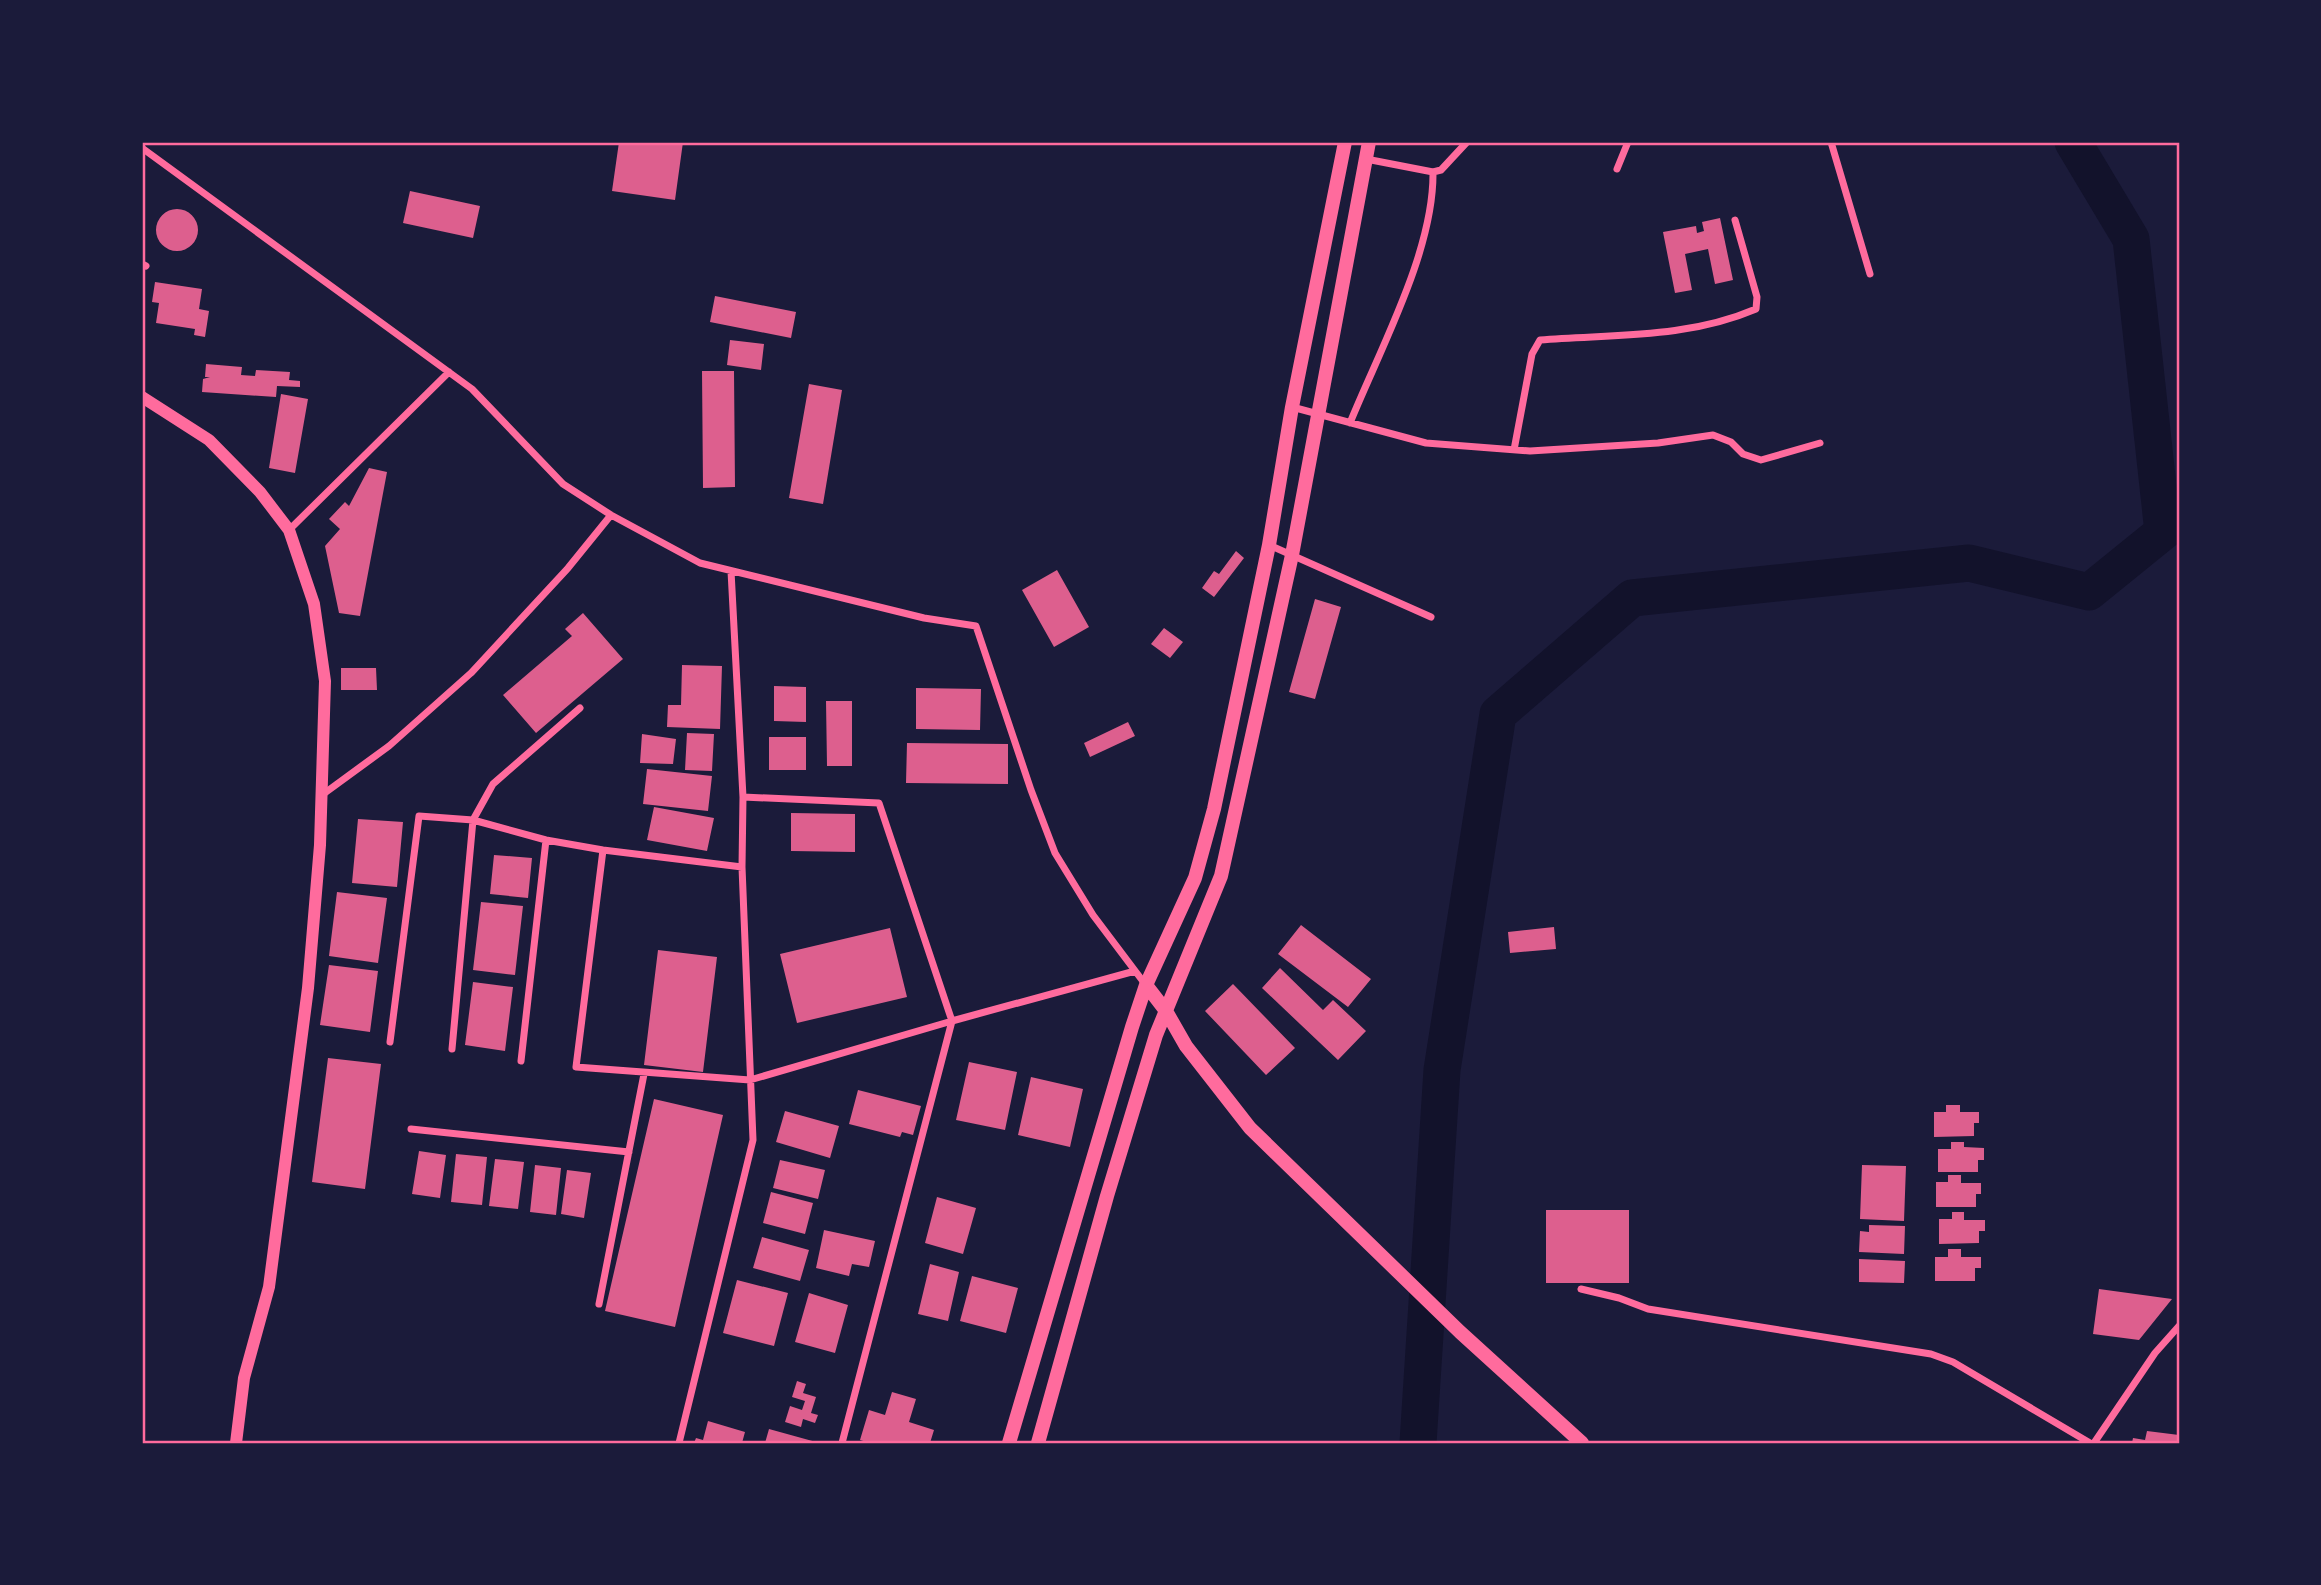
<svg xmlns="http://www.w3.org/2000/svg" width="2321" height="1585" viewBox="0 0 2321 1585" font-family="'Work Sans',sans-serif">
<style>
.lines{fill:none;stroke-linecap:round;stroke-linejoin:round}
.river{stroke:#12122b;stroke-width:37}
.building{fill:#dd5f8e}
.minor{stroke:#ff6b9d;stroke-width:7}
.tertiary{stroke:#ff6b9d;stroke-width:12}
.secondary{stroke:#ff6b9d;stroke-width:14}
.neatline{fill:none;stroke:#ff6b9d;stroke-width:2.5}
</style>
<rect width="100%" height="100%" fill="#1b1b3a"/>
<g class="lines">
<path class="river" d="M1418 1443 1442 1070 1498 714 1632 598 1969 563 2089 592 2163 532 2131 239 2073 142"/>
</g>
<path class="building" d="M619 142H683L675 200 612 191Z
M410 191 480 206 473 238 403 223Z
M156 230a21 21 0 1 1 42 0a21 21 0 1 1-42 0Z
M1720 218 1733 280 1715 284 1708 249 1685 254 1692 290 1675 293 1663 232 1696 226 1697 233 1704 231 1702 222Z
M155 282 202 289 199 309 209 311 205 337 194 335 195 329 156 323 159 303 152 302Z
M715 296 796 312 791 338 710 322Z
M730 340 764 344 761 370 727 365Z
M206 364 242 367 241 375 255 376 256 370 290 372 289 380 300 381V387L277 386 276 397 202 392 203 379 210 377H205Z
M702 371H734L735 487 703 488Z
M809 384 842 390 823 504 789 498Z
M281 394 308 399 295 473 269 468Z
M369 468 387 472 360 616 339 613 325 546 340 529 329 519 345 502 349 506Z
M1236 551 1244 558 1214 597 1202 588 1214 571 1219 574Z
M1057 570 1089 627 1054 647 1022 590Z
M1315 599 1341 607 1315 699 1289 692Z
M583 613 623 659 536 733 503 695 572 636 565 629Z
M1164 628 1183 642 1170 658 1151 644Z
M682 665 722 666 720 729 667 727 668 705H681Z
M341 668H376L377 690H341Z
M774 686 806 687V722L774 721Z
M916 688 981 689 980 730 916 729Z
M826 701H852V766H827Z
M1128 722 1135 736 1090 757 1084 743Z
M687 733 714 734 712 771 685 770Z
M642 734 676 739 673 764 640 763Z
M769 737H806V770H769Z
M907 743 1008 744V784L906 783Z
M647 769 712 776 708 811 643 804Z
M654 807 714 818 707 851 647 840Z
M791 813 855 814V852L791 851Z
M358 819 403 822 397 887 352 883Z
M494 855 532 858 528 898 490 894Z
M337 892 387 898 378 963 329 956Z
M481 902 523 906 515 975 473 970Z
M1301 925 1371 979 1348 1007 1278 954Z
M1554 927 1556 949 1510 953 1508 932Z
M890 928 907 997 797 1023 780 954Z
M658 950 717 957 703 1072 644 1065Z
M329 965 378 971 370 1032 320 1025Z
M1280 968 1323 1010 1333 1000 1366 1031 1338 1060 1262 988Z
M473 982 513 987 505 1051 465 1045Z
M1233 984 1295 1048 1266 1075 1205 1011Z
M328 1058 381 1064 365 1189 312 1182Z
M969 1062 1017 1072 1005 1130 956 1120Z
M1031 1077 1083 1089 1070 1147 1018 1135Z
M858 1090 921 1106 913 1135 902 1132 900 1137 849 1124Z
M654 1099 723 1115 675 1327 605 1311Z
M1946 1105H1960V1112H1979V1123H1974V1136L1934 1137V1112H1946Z
M785 1111 839 1126 830 1158 776 1142Z
M1951 1142H1964V1147L1984 1148V1160H1978V1172H1938V1149H1951Z
M419 1151 446 1155 440 1198 412 1194Z
M456 1154 487 1157 482 1205 451 1202Z
M495 1159 524 1162 518 1209 489 1206Z
M780 1160 825 1170 818 1199 773 1188Z
M535 1165 561 1168 556 1215 530 1212Z
M1862 1165 1906 1166 1904 1221 1860 1219Z
M567 1170 591 1173 584 1218 561 1214Z
M1948 1175H1961V1183H1981V1194H1976V1207H1936V1182H1948Z
M771 1192 813 1203 805 1234 763 1223Z
M937 1197 976 1208 963 1254 925 1243Z
M1546 1210H1629V1283H1546Z
M1952 1212H1964V1220H1985V1231H1979V1243L1939 1244V1219H1952Z
M1869 1225 1905 1226 1904 1254 1859 1252 1860 1231 1869 1232Z
M824 1230 875 1241 869 1267 852 1264 849 1276 816 1268Z
M762 1237 809 1250 800 1281 753 1268Z
M1948 1249H1961V1257H1981V1268H1975V1281H1935V1257H1948Z
M1859 1259 1905 1261 1904 1283 1859 1282Z
M930 1264 959 1272 948 1321 918 1314Z
M972 1276 1018 1288 1006 1333 960 1321Z
M737 1280 788 1293 774 1346 723 1333Z
M2099 1289 2172 1299 2139 1340 2093 1334Z
M809 1293 848 1305 835 1353 795 1342Z
M797 1381 806 1384 803 1393 816 1397 811 1413 818 1415 815 1423 803 1419 801 1427 785 1422 790 1406 802 1410 805 1401 792 1397Z
M892 1392 916 1399 909 1422 934 1430 930 1443H870L860 1440 869 1410 885 1415Z
M708 1421 745 1432 742 1443H694L696 1438 703 1440Z
M769 1429 816 1442V1443H765Z
M2147 1431 2179 1435V1443H2132L2133 1438 2145 1440Z"/>
<g class="lines">
<path class="minor" d="M1831 142 1870 274
M142 148 472 389 563 484 611 515 700 563 924 618 976 626 1031 790 1055 853 1093 915 1145 984
M1366 159 1433 172 1441 170 1467 142
M1617 169 1628 142
M142 264 146 266
M1292 407 1426 443 1530 451 1658 443 1713 435 1731 442 1743 454 1761 460 1820 443
M1350 423C1380 349 1434 251 1433 172
M1514 450 1532 354 1540 340C1613 334 1686 339 1756 309L1757 297 1735 220
M289 530 449 372
M1269 545 1431 617
M322 795 389 746 471 673 568 568 611 515
M603 850 576 1067 750 1080 952 1021 879 803 743 797
M390 1042 419 816 473 820 546 840 603 850 742 867
M452 1049 473 820 493 784 580 708
M521 1061 546 840
M411 1129 629 1152
M1581 1289 1619 1298 1648 1309 1931 1354 1953 1362 2090 1443
M599 1304 644 1074
M679 1443 753 1140 742 867 743 797 731 571
M842 1443 952 1021 1135 971
M2094 1443 2155 1353 2179 1326"/>
<path class="tertiary" d="M142 397 209 440 260 492 289 530 314 604 325 681 320 845 308 988 269 1287 244 1378 236 1443"/>
<path class="secondary" d="M1146 985 1166 1011 1186 1046 1250 1128 1460 1332 1582 1443
M1009 1443 1132 1027 1146 985 1195 878 1214 809 1269 545 1292 407 1345 142
M1038 1443 1107 1196 1156 1035 1221 876 1292 555 1369 142"/>
</g>
<rect width="2321" height="1585" fill="none" stroke="#1b1b3a" stroke-width="287"/>
<rect x="144" y="144" width="2034" height="1298" class="neatline"/>
</svg>
